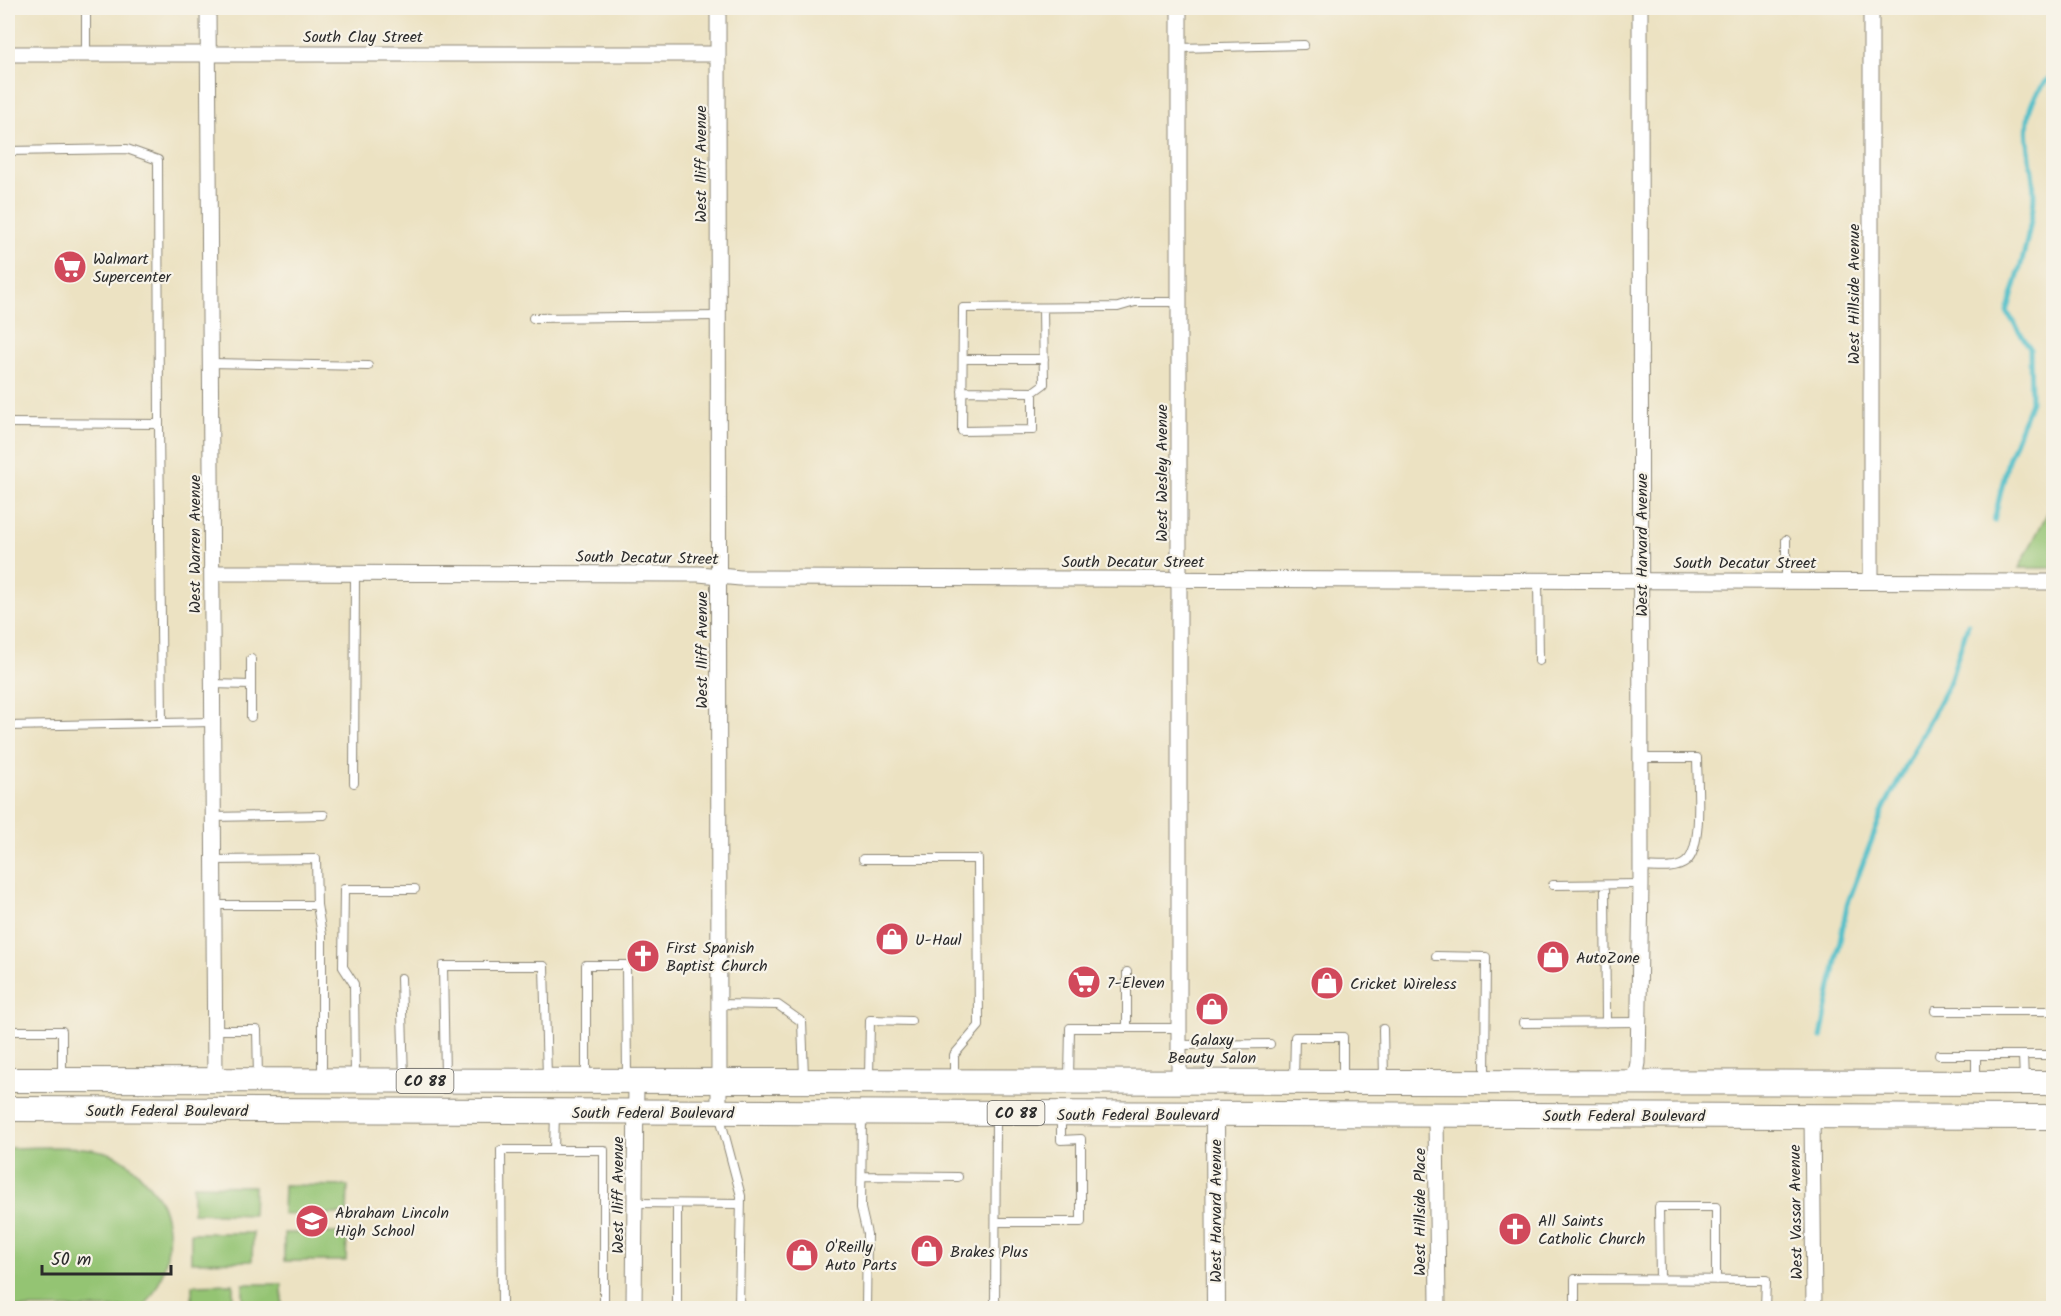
<svg xmlns="http://www.w3.org/2000/svg" width="2061" height="1316" viewBox="0 0 2061 1316" font-family="Kalam,sans-serif">
<style>
.green{fill:#94c473;stroke:#60784f;stroke-width:1.5}
.lines{fill:none;stroke-linecap:round;stroke-linejoin:round}
.stream{stroke:#51bfc9;stroke-width:5}
.service-casing{stroke:#8c8676;stroke-width:10}
.minor-casing{stroke:#8c8676;stroke-width:17}
.tertiary-casing{stroke:#8c8676;stroke-width:20}
.primary-casing{stroke:#8c8676;stroke-width:26}
.service{stroke:#fff;stroke-width:8}
.minor{stroke:#fff;stroke-width:15}
.tertiary{stroke:#fff;stroke-width:18}
.primary{stroke:#fff;stroke-width:24}
.labels{text-anchor:middle;stroke-width:4.5;stroke-linejoin:round;paint-order:stroke}
.shield{fill:#f7f3e8;stroke:#686764;stroke-width:1.5}
.shield-label{font-size:15px;font-weight:bold;fill:#2b2b2b}
.street-label{font-size:16px;fill:#2b2b2b;stroke:#f7f3e8}
.poi-label{font-size:16px;fill:#2b2b2b;stroke:#f7f3e8;text-anchor:start}
</style>
<rect width="100%" height="100%" fill="#f7f3e8"/>
<filter id="ink" filterUnits="userSpaceOnUse"><feTurbulence type="fractalNoise" baseFrequency=".0167" numOctaves="2"/><feDisplacementMap in="SourceGraphic" scale="12" xChannelSelector="R" yChannelSelector="G"/><feConvolveMatrix kernelMatrix="1 2 1 2 8 2 1 2 1" color-interpolation-filters="sRGB"/></filter>
<filter id="wash" filterUnits="userSpaceOnUse"><feTurbulence type="fractalNoise" baseFrequency=".008" numOctaves="4" result="noise"/><feDisplacementMap in="SourceGraphic" scale="24" xChannelSelector="R" yChannelSelector="G"/><feGaussianBlur stdDeviation="1.35" result="paint"/><feColorMatrix in="noise" values="0 0 0 0 0 0 0 0 0 0 0 0 0 0 0 0 0 1.4 0 .05"/><feComposite in="paint" operator="in"/></filter>
<g filter="url(#wash)">
<rect width="100%" height="100%" fill="#ece2c2"/>
<path class="green" d="M2053 502V568H2019Z
M8 1148C38 1148 90 1143 116 1156 129 1162 138 1172 147 1183 150 1187 155 1192 158 1197 178 1232 167 1279 143 1308H8Z
M193 1185 254 1186 253 1215 193 1213Z
M284 1185 348 1186 347 1214H283Z
M191 1233H253L252 1261 191 1262Z
M284 1233H347L346 1261H284Z
M233 1284V1308H192V1285Z
M243 1284H282V1308H243Z"/>
<g class="lines">
<path class="stream" d="M1994 521 2008 460 2031 402 2030 348 2007 312C2018 278 2028 244 2033 208 2038 174 2019 136 2032 103 2036 92 2047 81 2054 72
M1821 1038 1847 905 1884 808 1950 681 1968 624"/>
</g>
</g>
<g filter="url(#ink)">
<g class="lines">
<g class="service-casing">
<path id="service" d="M1179 48 1304 45
M86 54V8
M8 151 127 149 158 160 159 424
M1043 308 1044 384 1033 392V430L962 431 963 308 1118 307 1135 302H1179
M533 318 718 316
M963 359H1044
M210 363 368 366
M962 391 1033 392
M8 423 159 424 162 723
M1786 540V580
M1538 580 1539 661
M251 659V717
M212 684 251 685
M8 726 213 722
M1641 758H1697C1697 780 1704 848 1686 862 1675 871 1655 867 1641 867
M354 783 355 573
M213 817 324 815
M863 859H978L979 1026 954 1055V1079
M214 860 316 859 317 905
M1553 885 1641 884
M1605 885 1606 1023
M214 905H317L322 935V1077
M1436 956 1486 957 1485 1078
M401 978 404 1079
M719 1004 778 1005 802 1022 804 1077
M1935 1011H2054
M1523 1023 1638 1022
M1127 1028V972
M1383 1029 1384 1079
M215 1030H257L258 1077
M8 1031H62V1076
M1179 1045 1270 1044
M1939 1055H2054
M1976 1055V1080
M2023 1055 2024 1080
M355 1077 354 984 343 967 344 889H415
M445 1077 443 966H544L547 1077
M869 1077 870 1020 911 1021
M1069 1078 1070 1028H1179
M586 1079V965H626L627 1077
M1294 1080 1295 1037H1343V1078
M862 1114 861 1208 867 1234 866 1308
M720 1117 741 1196 739 1308
M554 1150 555 1113
M862 1176 958 1177
M635 1203 741 1204
M996 1222H1081V1139L1061 1140V1115
M1660 1279 1659 1207H1716V1280
M502 1308 501 1150H604V1308
M677 1308V1204
M995 1308 996 1115
M1575 1308V1279L1766 1280 1765 1308"/>
</g>
<g class="minor-casing">
<path id="minor" d="M208 8 215 1081
M718 8 719 1112
M1871 8V580
M8 54H718
M212 573 699 574 740 578 2054 582
M1179 1082V8
M1634 1083 1638 1063 1641 884 1640 8
M1436 1115 1438 1308
M1812 1116 1814 1308
M634 1308 636 1082"/>
</g>
<g class="tertiary-casing">
<path id="tertiary" d="M1215 1114 1216 1308"/>
</g>
<g class="primary-casing">
<path id="primary" d="M8 1080 2054 1083
M8 1109 2054 1117"/>
</g>
<use href="#service" class="service"/>
<use href="#minor" class="minor"/>
<use href="#tertiary" class="tertiary"/>
<use href="#primary" class="primary"/>
</g>
</g>
<defs>
<g id="supermarket-disc" transform="scale(1.725)"><circle r="9.5" fill="#d1495b" stroke="#f7f3e8"/><path d="M-6-5.5h2.5l.6 2H6L4.5 2H-2.5L-4.4-4H-6ZM-1.5 3.2a1.3 1.3 0 1 0 .1 0ZM3 3.2a1.3 1.3 0 1 0 .1 0Z" fill="#fff"/></g>
<g id="shop-disc" transform="scale(1.725)"><circle r="9.5" fill="#d1495b" stroke="#f7f3e8"/><path d="M-5-2.5h2.3a2.7 3.5 0 0 1 5.4 0H5L5.5 6h-11ZM-1.5-2.5h3a1.5 2.3 0 0 0-3 0Z" fill="#fff"/></g>
<g id="church-disc" transform="scale(1.725)"><circle r="9.5" fill="#d1495b" stroke="#f7f3e8"/><path d="M-1.2-6h2.4v3.5h3.3v2.4h-3.3V6h-2.4V-.1h-3.3v-2.4h3.3Z" fill="#fff"/></g>
<g id="school-disc" transform="scale(1.725)"><circle r="9.5" fill="#d1495b" stroke="#f7f3e8"/><path d="M0-5L7-2L0 1L-7-2ZM-4 1L0 2.5L4 1V4Q0 6-4 4Z" fill="#fff"/></g>
</defs>
<g fill-rule="evenodd">
<use href="#supermarket-disc" x="70" y="267"/>
<use href="#shop-disc" x="892" y="939"/>
<use href="#church-disc" x="643" y="956"/>
<use href="#shop-disc" x="1553" y="957"/>
<use href="#supermarket-disc" x="1084" y="982"/>
<use href="#shop-disc" x="1327" y="983"/>
<use href="#shop-disc" x="1212" y="1009"/>
<use href="#school-disc" x="312" y="1221"/>
<use href="#church-disc" x="1515" y="1229"/>
<use href="#shop-disc" x="927" y="1251"/>
<use href="#shop-disc" x="802" y="1255"/>
</g>
<g class="labels">
<g class="shield">
<rect x="396.5" y="1069" width="57" height="24" rx="4.5"/>
<rect x="987.5" y="1101" width="57" height="24" rx="4.5"/>
</g>
<g class="shield-label">
<text x="425" y="1086">CO 88</text>
<text x="1016" y="1118">CO 88</text>
</g>
<g class="street-label">
<text x="363" y="42">South Clay Street</text>
<text transform="translate(700 164) rotate(-90)" y="6">West Iliff Avenue</text>
<text transform="translate(1853 294) rotate(-90)" y="6">West Hillside Avenue</text>
<text transform="translate(1161 473) rotate(-90)" y="6">West Wesley Avenue</text>
<text transform="translate(194 544) rotate(-90)" y="6">West Warren Avenue</text>
<text transform="translate(1641 545) rotate(-90)" y="6">West Harvard Avenue</text>
<text transform="translate(647 557) rotate(1)" y="6">South Decatur Street</text>
<text x="1133" y="567">South Decatur Street</text>
<text x="1745" y="568">South Decatur Street</text>
<text transform="translate(701 650) rotate(-90)" y="6">West Iliff Avenue</text>
<text x="167" y="1116">South Federal Boulevard</text>
<text x="653" y="1118">South Federal Boulevard</text>
<text x="1138" y="1120">South Federal Boulevard</text>
<text x="1624" y="1121">South Federal Boulevard</text>
<text transform="translate(617 1195) rotate(-90)" y="6">West Iliff Avenue</text>
<text transform="translate(1215 1211) rotate(-90)" y="6">West Harvard Avenue</text>
<text transform="translate(1419 1212) rotate(-90)" y="6">West Hillside Place</text>
<text transform="translate(1795 1212) rotate(-91)" y="6">West Vassar Avenue</text>
</g>
<g class="poi-label">
<text x="93" y="264">Walmart<tspan x="93" dy="18">Supercenter</tspan></text>
<text x="915" y="945">U-Haul</text>
<text x="666" y="953">First Spanish<tspan x="666" dy="18">Baptist Church</tspan></text>
<text x="1576" y="963">AutoZone</text>
<text x="1107" y="988">7-Eleven</text>
<text x="1350" y="989">Cricket Wireless</text>
<text x="1212" y="1045" text-anchor="middle">Galaxy<tspan x="1212" dy="18">Beauty Salon</tspan></text>
<text x="335" y="1218">Abraham Lincoln<tspan x="335" dy="18">High School</tspan></text>
<text x="1538" y="1226">All Saints<tspan x="1538" dy="18">Catholic Church</tspan></text>
<text x="825" y="1252">O'Reilly<tspan x="825" dy="18">Auto Parts</tspan></text>
<text x="950" y="1257">Brakes Plus</text>
</g>
</g>
<rect width="2061" height="1316" fill="none" stroke="#f7f3e8" stroke-width="30"/>
<path d="M42 1265v9h129v-9" fill="none" stroke="#2b2b2b" stroke-width="3"/>
<text x="51" y="1265" font-size="18" fill="#2b2b2b" stroke="#f7f3e8" stroke-width="4.5" paint-order="stroke">50 m</text>
</svg>
